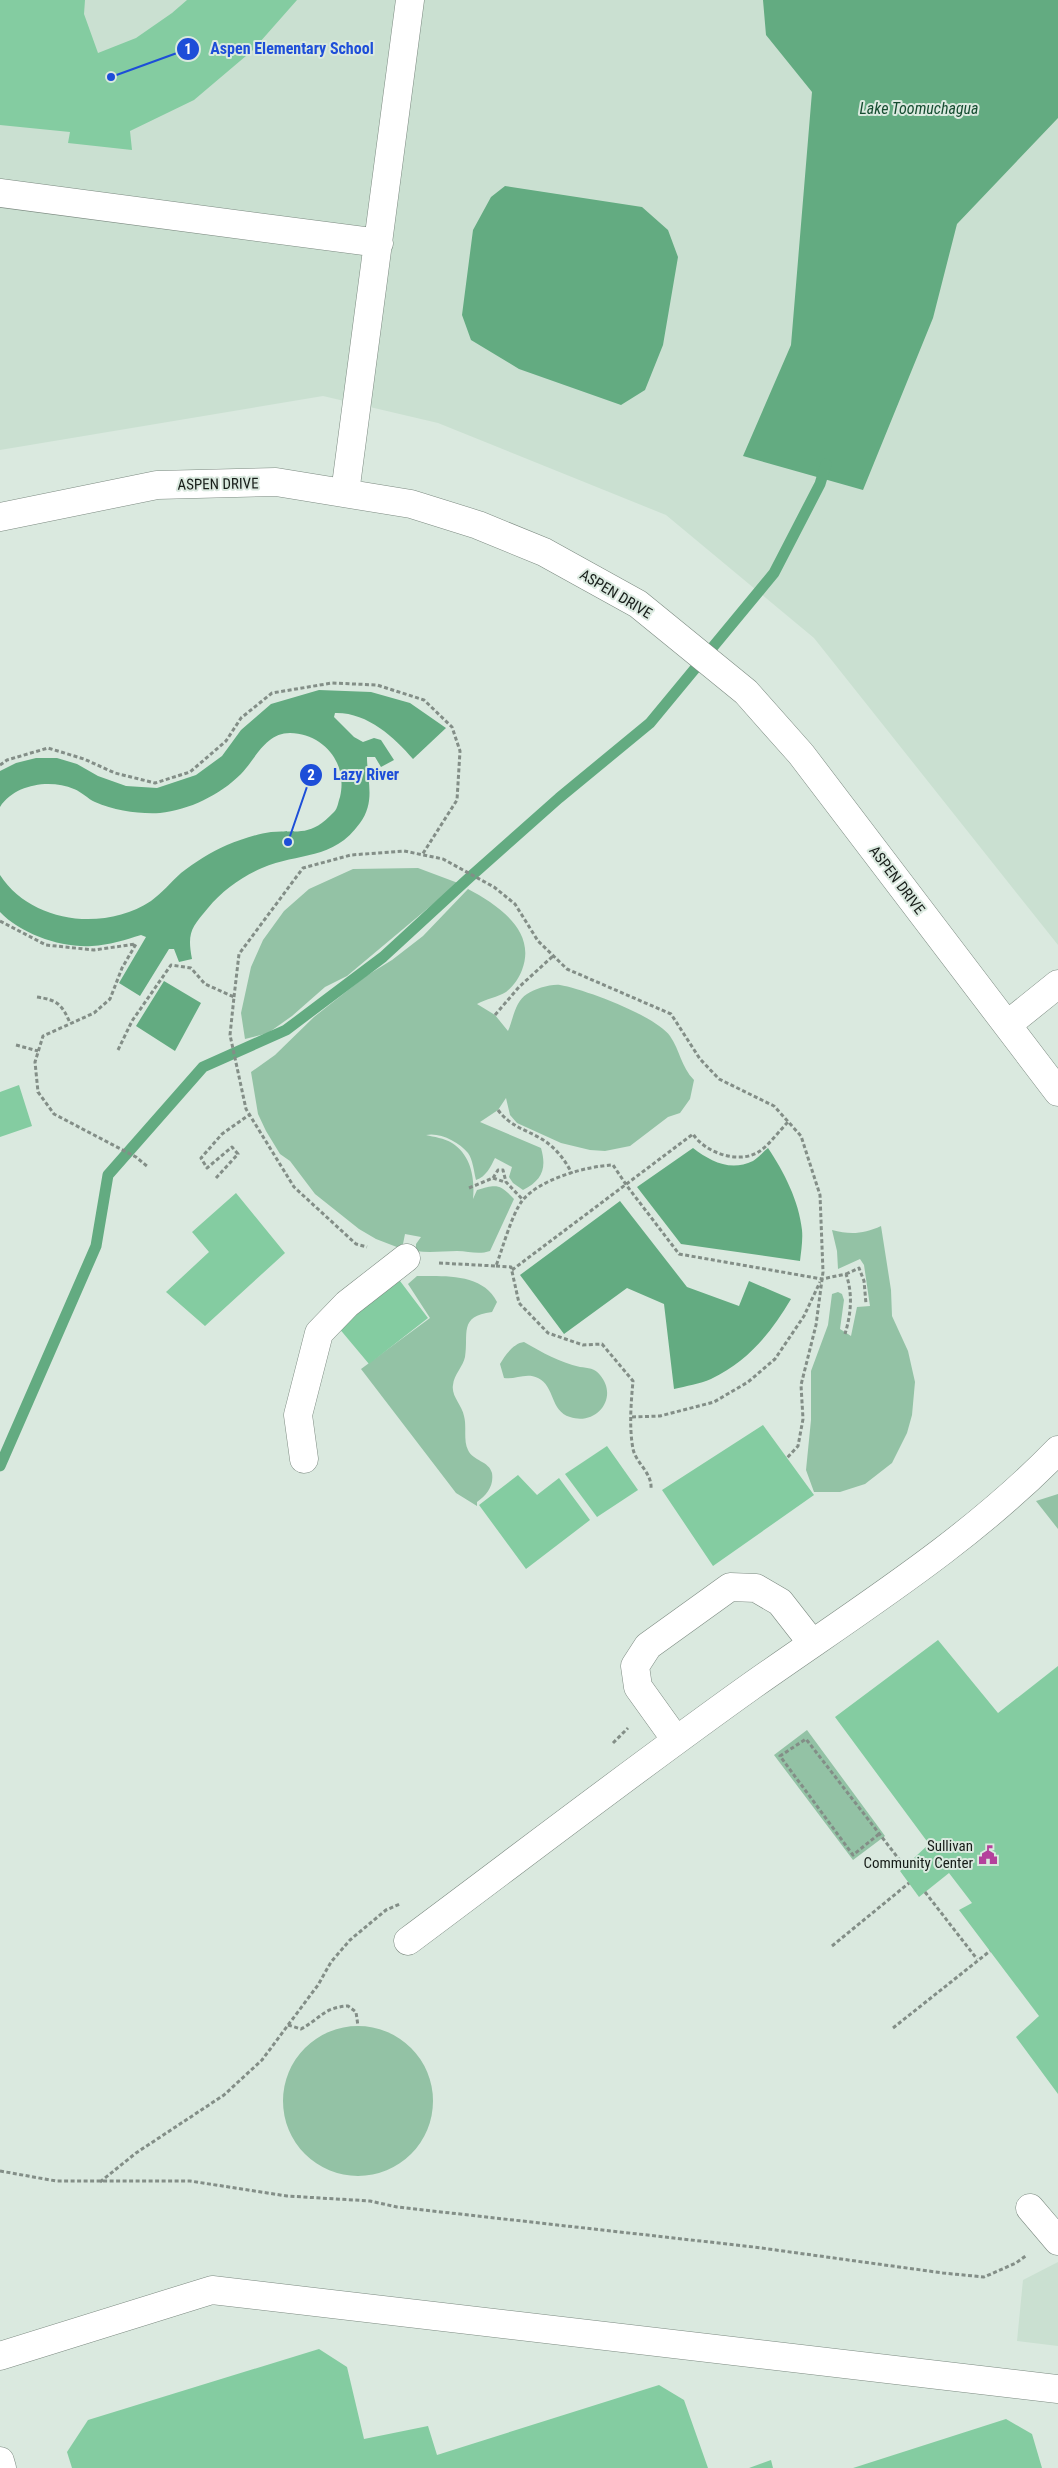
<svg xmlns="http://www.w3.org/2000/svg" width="1058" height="2468" viewBox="0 0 1058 2468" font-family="'Roboto Condensed',sans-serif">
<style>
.built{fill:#cae0d1}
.green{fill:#93c2a5}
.water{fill:#63ab81}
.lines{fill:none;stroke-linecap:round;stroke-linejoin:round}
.stream{stroke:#63ab81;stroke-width:11}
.building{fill:#84cca1}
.minor-casing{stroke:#7c8a81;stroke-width:29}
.path{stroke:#838e87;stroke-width:3;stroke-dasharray:4 2.5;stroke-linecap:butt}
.minor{stroke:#fff;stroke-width:28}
.labels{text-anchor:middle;stroke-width:4;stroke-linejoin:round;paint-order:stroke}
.street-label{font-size:15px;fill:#171d19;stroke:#dae9df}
.poi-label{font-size:15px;fill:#171d19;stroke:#dae9df;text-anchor:end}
.water-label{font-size:16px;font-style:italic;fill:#164d31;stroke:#dae9df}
.leader{fill:none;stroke:#1d4ed8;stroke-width:2}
.callout-dot{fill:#1d4ed8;stroke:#dae9df;stroke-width:2}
.mark-label{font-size:15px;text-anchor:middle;font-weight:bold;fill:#fff}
.callout-label{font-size:16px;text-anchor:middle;font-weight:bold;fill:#1d4ed8;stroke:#dae9df;stroke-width:4;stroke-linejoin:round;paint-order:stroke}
</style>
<rect width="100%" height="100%" fill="#dae9df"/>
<path class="built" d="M0 0H1058V945L814 638 666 515 438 423 323 396 0 450Z
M1058 2262V2346L1017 2341 1023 2280Z"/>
<path class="green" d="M418 868 458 883 347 976 325 987 292 1016 268 1033 245 1039 241 1013 251 967 263 940 284 911 309 889 353 869Z
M468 889C498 905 537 931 522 970 519 978 513 987 506 992 498 997 486 999 477 1004L495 1015 508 1031C513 1020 515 1001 527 994 535 989 550 984 560 985 584 989 656 1016 670 1036 680 1050 681 1067 694 1080L690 1099 680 1113 668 1117 630 1146 605 1151 590 1150 561 1143 517 1123 510 1115 506 1098 498 1110 480 1122 541 1148C547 1169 542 1180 523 1190L513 1183 509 1177 512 1167 495 1158C491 1166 486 1177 476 1180 474 1172 473 1160 468 1153 459 1142 440 1132 426 1135 434 1137 444 1138 452 1143 471 1155 475 1178 473 1199L477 1190C497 1184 500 1184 514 1199L490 1251C478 1255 469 1251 457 1251 443 1251 430 1253 416 1251V1244L421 1237 405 1234 402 1249 376 1239 359 1229 315 1194 290 1161 280 1154 266 1131 258 1114 251 1072 275 1055 314 1017 366 976 392 960 423 936Z
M881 1226 891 1290 892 1316 908 1351 915 1382 912 1415 907 1433 892 1463 865 1484 840 1492H814L806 1470 811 1420V1371L828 1325 832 1294 838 1292 842 1294 844 1300 840 1329 851 1336 857 1307 870 1306 864 1265 860 1259 838 1269 837 1251 832 1230C850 1235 864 1234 881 1226Z
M417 1276C444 1276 483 1273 497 1302L492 1312C458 1316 469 1334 465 1357 463 1367 454 1374 453 1385 451 1396 462 1405 464 1416 467 1427 463 1440 468 1450 473 1461 489 1461 492 1473 494 1486 487 1495 477 1502V1506L456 1493 361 1369 430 1318 408 1284Z
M524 1342C543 1353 559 1362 580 1367 588 1368 595 1368 600 1375 619 1397 597 1426 570 1417 550 1411 555 1386 538 1378 526 1372 515 1380 504 1378L500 1364C505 1355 514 1343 524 1342Z
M1058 1494V1529L1036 1501Z
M807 1730 885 1836 853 1860 774 1755Z
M283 2101a75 75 0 1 1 150 0a75 75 0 1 1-150 0Z"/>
<path class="water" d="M763 0H1058V118L957 224 933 318 863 490 743 456 791 345 812 92 766 35Z
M505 186 642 207 668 230 678 257 663 345 645 390 621 405 519 369 471 340 462 315 473 230 491 197Z
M319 690 371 692 410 703 446 728 413 759C394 737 367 712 335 713L334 717 354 737 363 742 374 738 381 740 394 760 381 767 375 757H367C367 781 376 801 360 823 333 861 299 852 262 868 241 877 222 891 208 908 191 928 187 933 192 959L179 962 174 949H169L140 996 119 983 146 937 141 935C125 940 109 945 92 946 61 948 21 934 0 912V875C31 923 104 932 151 901 162 893 171 882 181 873 195 862 211 852 227 845 240 840 256 834 271 832 301 830 310 837 334 812 338 808 338 802 340 797 348 763 324 734 290 733 265 733 255 760 241 774 220 795 189 810 160 813 139 814 115 811 95 802 88 799 82 792 74 789 50 779 15 784 0 807V771L16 763 36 758H57L77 764 98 776 126 786 157 788 196 775 222 756 241 730 271 704Z
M164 981 201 1003 175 1051 136 1026Z
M693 1148C710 1161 730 1172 753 1161 758 1158 763 1152 768 1148 784 1172 799 1201 802 1230 803 1240 801 1252 800 1261L681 1244 637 1187Z
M620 1201 687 1287 739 1306 749 1281 791 1299C770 1334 749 1360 711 1379 700 1384 686 1386 674 1389L664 1304 627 1288 564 1334 520 1275Z"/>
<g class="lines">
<path class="stream" d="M0 1466 96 1246 108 1175 203 1067 286 1030 383 957 470 877 559 798 650 723 774 573 820 484 826 464"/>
</g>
<path class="building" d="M0 0H85L84 14 98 53 136 38 172 13 187 0H297L253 50 194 100 130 131 132 150 68 143 70 132 0 125Z
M19 1085 32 1126 0 1137V1092Z
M236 1193 285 1253 205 1326 166 1292 209 1252 192 1232Z
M397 1277 428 1318 369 1364 338 1327Z
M763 1425 814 1495 713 1566 662 1490Z
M607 1446 638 1490 597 1517 565 1474Z
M518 1475 537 1495 559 1478 590 1520 526 1569 479 1505Z
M938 1640 998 1713 1058 1666V2094L1016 2037 1039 2016 959 1910 972 1903 949 1873 919 1897 900 1871 929 1844 835 1717Z
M319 2349 347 2367 364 2439 428 2426 437 2455 659 2385 684 2400 708 2468H72L67 2452 88 2420Z
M1006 2419 1032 2434 1042 2468H853Z
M771 2460 773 2468H749Z"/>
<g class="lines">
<g class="minor-casing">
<path id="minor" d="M0 193 379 243
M345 493 410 0
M0 517 157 485 276 482 411 504 478 525 544 552 638 604 746 692 801 754 1058 1092
M1007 1025 1058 984
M304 1459 298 1415 319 1333 347 1304 406 1258
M676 1740 638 1687 635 1666 648 1646 730 1587 756 1588 780 1602 812 1643
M408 1941C522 1856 635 1769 750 1687 856 1612 968 1543 1058 1450
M1030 2208 1058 2241
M0 2356 212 2290 1058 2389
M0 2461 2 2468"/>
</g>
<path class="path" d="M0 765 7 760 48 748 84 759 115 773 155 783 190 772 226 741 241 718 272 693 332 683 377 685 424 700 452 727 460 751 457 800 422 855
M0 921 46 945 94 950 136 944 122 968 110 999 94 1013 43 1036 35 1062 38 1092 54 1114 136 1157 148 1167
M37 997C57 1000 62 1004 70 1023
M234 997 239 954 303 868 351 855 404 851 443 859 494 887 515 904 538 941 567 969 671 1014 700 1059 719 1079 774 1106 801 1136 820 1195 823 1272 816 1325 801 1385 803 1419 798 1446 787 1458
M495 1015 519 987 553 956
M16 1045 38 1051
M118 1050 132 1021 171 965 191 968 205 984 234 997 230 1035 246 1109 294 1187 356 1244 367 1247
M498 1110C510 1126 524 1129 540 1138 554 1146 565 1159 572 1174
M216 1178 238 1154 232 1147 207 1168 201 1158 222 1134 249 1115
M493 1178 505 1182
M469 1188 493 1178 498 1170H503L506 1182 523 1200
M439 1263 496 1266C502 1250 512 1214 522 1201 539 1179 587 1166 613 1165L627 1186 679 1254 822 1279 846 1274C853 1294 851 1314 845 1334
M496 1266 511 1267 519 1303 548 1333 583 1345 602 1344 633 1381C631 1403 629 1427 633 1449 636 1463 652 1473 651 1488
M512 1270 693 1134C705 1153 740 1165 760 1151 770 1144 779 1131 788 1122
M846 1274 859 1268 864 1281 866 1304
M632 1417 660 1416 714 1402 748 1382 775 1359 804 1316 820 1282
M613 1743 628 1728
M879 1834 853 1855 780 1756 806 1739 905 1867
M925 1892 977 1959
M832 1946 909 1883
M288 2025 301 2029C320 2019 324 2007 348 2006L356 2012 358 2026
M893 2028 990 1951
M0 2171 56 2181H190L287 2196 370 2201 397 2207 754 2247 943 2273 984 2277 1016 2263 1027 2255
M100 2182 136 2153 224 2095 262 2060 318 1985 331 1962 350 1940 386 1910 400 1904"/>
<use href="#minor" class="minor"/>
</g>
<defs>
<g id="civic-bare" transform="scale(1.5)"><path d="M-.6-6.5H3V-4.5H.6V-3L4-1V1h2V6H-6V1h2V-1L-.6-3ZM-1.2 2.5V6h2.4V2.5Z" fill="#b4419c" stroke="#dae9df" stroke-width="2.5" paint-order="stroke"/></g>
</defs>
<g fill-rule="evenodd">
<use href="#civic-bare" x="988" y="1855"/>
</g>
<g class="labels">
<g class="street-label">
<text transform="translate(218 484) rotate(-1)" y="5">ASPEN DRIVE</text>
<text transform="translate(616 594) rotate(31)" y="5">ASPEN DRIVE</text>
<text transform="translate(897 880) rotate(53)" y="5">ASPEN DRIVE</text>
</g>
<g class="poi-label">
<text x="973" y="1851">Sullivan<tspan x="973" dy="17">Community Center</tspan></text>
</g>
<g class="water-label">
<text x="919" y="114">Lake Toomuchagua</text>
</g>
</g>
<path class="leader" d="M111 77L188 49M288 842L311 775"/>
<g class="callout-dot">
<circle cx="111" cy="77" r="5"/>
<circle cx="288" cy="842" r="5"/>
<circle cx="188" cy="49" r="12"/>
<circle cx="311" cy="775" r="12"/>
</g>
<g class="mark-label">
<text x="188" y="54">1</text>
<text x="311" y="780">2</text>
</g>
<g class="callout-label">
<text x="292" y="54">Aspen Elementary School</text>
<text x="366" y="780">Lazy River</text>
</g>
</svg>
